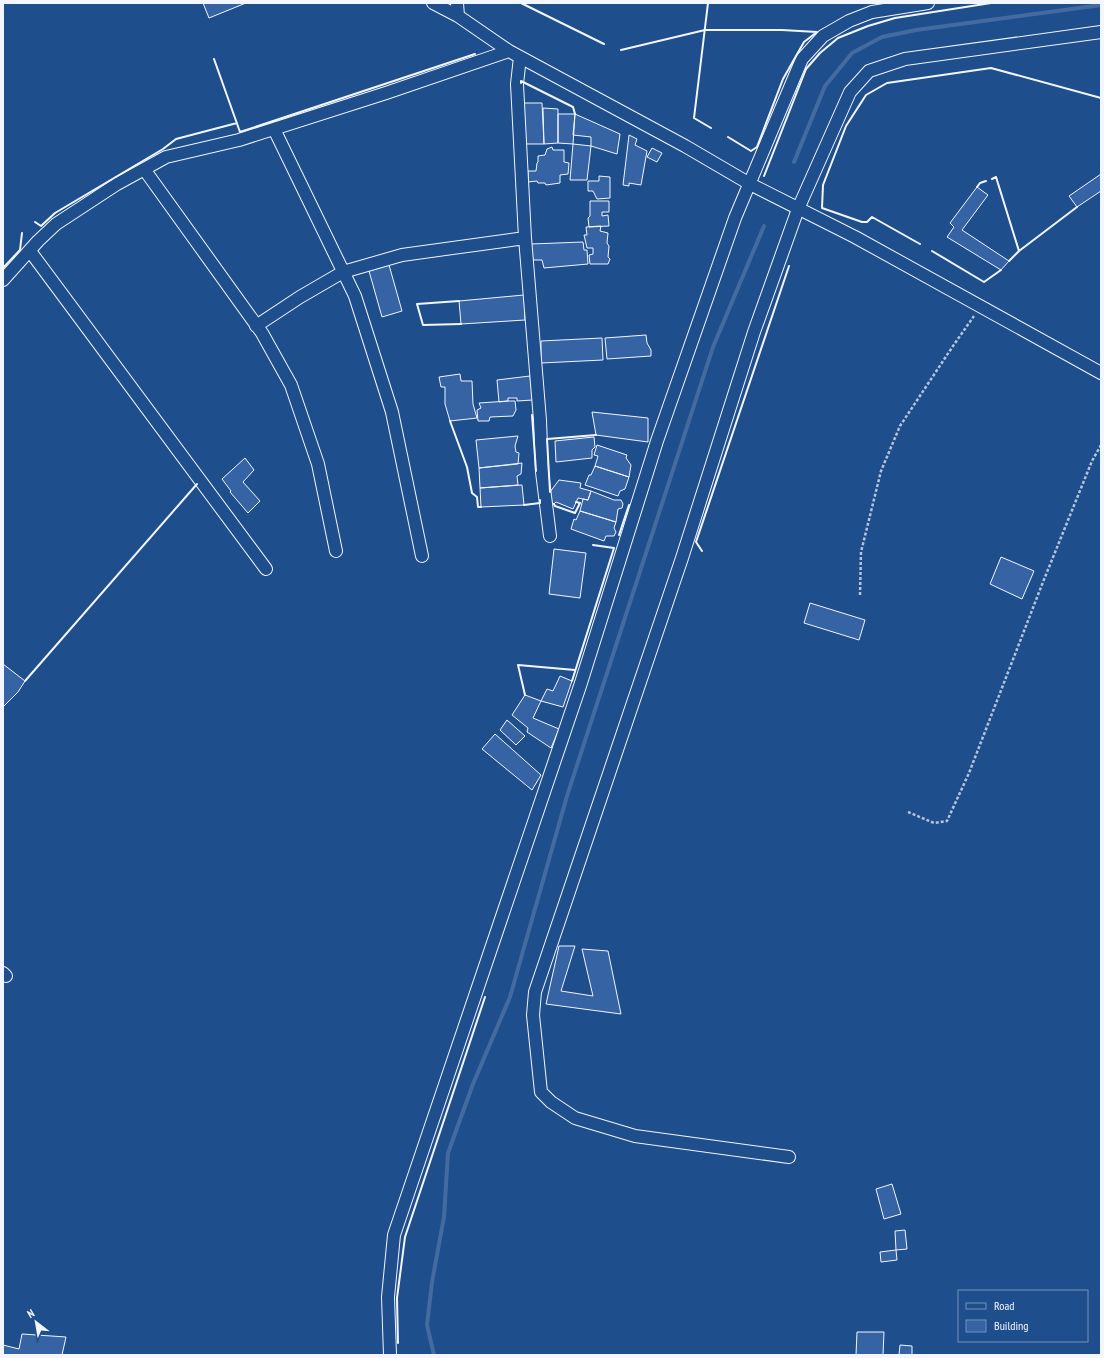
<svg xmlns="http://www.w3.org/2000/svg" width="1104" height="1358" viewBox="0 0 1104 1358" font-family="'PT Sans Narrow',sans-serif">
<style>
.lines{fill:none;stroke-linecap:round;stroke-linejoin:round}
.stream{stroke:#446ba0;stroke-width:4}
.building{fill:#3563a3;stroke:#f2f6ff}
.street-casing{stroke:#f2f6ff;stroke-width:14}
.path{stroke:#b3c4dc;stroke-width:2.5;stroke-dasharray:3 2;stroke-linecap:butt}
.street{stroke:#1f4e8c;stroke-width:12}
.wall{stroke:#f2f6ff;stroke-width:2}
</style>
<rect width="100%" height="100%" fill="#1f4e8c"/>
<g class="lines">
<path class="stream" d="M794 162 825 86 852 53 882 37 916 30 1101 5
M434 1355 427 1325 432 1282 444 1217 448 1153 473 1084 510 997 567 796 713 347 764 226"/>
</g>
<path class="building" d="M203 3H246L209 18Z
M522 103H542L544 144H523Z
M543 108 558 109V143L544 144Z
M558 114H575L573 144 558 143Z
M575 114 620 134 617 154 591 146V137L573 135Z
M629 135 637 139 635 145 647 151 641 185 629 183V186L623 185Z
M573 144 591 146 587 180H570Z
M552 147 553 150H564V162L569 163 568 174 560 175V183L546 185 545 183H538L537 181 528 182V171H536L537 163 538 162V156L545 155 547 149Z
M652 148 662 153 657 162 647 157Z
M1101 174V191L1077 207 1069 196Z
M599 176 610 177V198L597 199 593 191H588V181H599Z
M977 187 988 195 962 230 1009 261 1001 270 947 237 954 227 950 223Z
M590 201H609V212H602V216L608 215 609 226 589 227 588 218 590 216Z
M601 226 600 231 608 233 607 243 609 246 608 257 610 259 608 264H590L589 255 593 254V248H587L584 235H587L586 227Z
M583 242 584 250H587L588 264 544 268 542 260H533L531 244Z
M389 265 402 311 382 317 369 271Z
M524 295 525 320 461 324 459 301Z
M646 335 647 343 651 350V356L607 359 605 338Z
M602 338 603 360 541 363V341Z
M460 374 461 381H472L473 404 477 418 450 421 445 404V387H441L439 377Z
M530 376 533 400 517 401V398H508V401L499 402 497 380Z
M508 401H515L516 410 513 416 490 417 489 421H478L477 410 481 408 479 403Z
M592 412 648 418V442L596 435Z
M518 436 515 446 516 452 519 453 518 464 479 468 476 440Z
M594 437 595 447 592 450V458L556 462 555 441Z
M597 445 627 455 626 458 631 465 629 477 595 466 598 456 594 455Z
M245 458 254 470 243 482 260 501 248 513 230 492 231 491 222 479Z
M522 463 521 474 517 476 518 485 480 488 479 468Z
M595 466 629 477 625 489 620 491 618 496 585 485 589 475H591Z
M559 480 581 483 580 488 591 491 588 500 578 498 573 509 556 502 554 504 551 502 550 492Z
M522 485 524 505 481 507 480 488Z
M591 491 614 500H621L623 504 622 508 618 509 616 522 580 511 583 499 588 500Z
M580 511 616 522 614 528 616 532 614 536H606L604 541 571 529 574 519 576 520Z
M554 549 586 553 580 598 549 594Z
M1001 557 1034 571 1022 599 990 584Z
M810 603 865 620 859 640 804 623Z
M3 664 25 681 18 692 3 707Z
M560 676 572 681 563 707 541 701 547 689 553 691Z
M525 695 541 701 533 718 559 729 551 748 527 732 528 728 512 715Z
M507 720 525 736 516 745 500 730Z
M495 734 541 775 532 790 482 749Z
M559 946H575L561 991 593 996 582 949 608 951 621 1014 546 1004Z
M892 1184 901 1214 884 1219 876 1189Z
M905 1230 907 1249 896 1250 895 1231Z
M896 1250 897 1260 881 1262 880 1252Z
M857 1332H884L883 1355H856Z
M22 1334 66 1337 62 1355H3V1345L19 1349Z
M900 1345 912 1346V1355H899Z"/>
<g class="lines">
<g class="street-casing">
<path id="street" d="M433 3 458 16 509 51 685 146 750 184 855 237 1101 373
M457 3 458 16
M520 57 517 84 525 238 540 420 542 472 550 536
M274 129 355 296 392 412 422 556
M144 169 262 333 291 385 318 464 336 551
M30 251 266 569
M3 280 38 241 56 224 117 184 166 157 239 140 386 93 509 51
M256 326 300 297 343 272 402 255 525 238
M3 973 6 976
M789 1157 635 1136 575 1118 551 1102 541 1092 533 1015 535 992 682 558 754 332 798 209 850 92 869 71 905 59 1101 32
M390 1355 388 1297 394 1235 581 683 657 441 735 218 780 111 802 59 823 36 849 21 872 12 928 3"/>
</g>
<path class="path" d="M860 595 861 552 881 471 900 426 953 346 974 316
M908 812 934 823 947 821 969 773 1043 582 1092 461 1101 445"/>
<use href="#street" class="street"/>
<path class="wall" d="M521 3 604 44
M708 3 694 118 711 128
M621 50 705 30H782L817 32 804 42 783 79 757 147 751 151 728 137
M214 59 240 132 475 54
M521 83V81L573 107 575 114
M764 176 806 69 820 53 838 38 868 26 895 18 991 3
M992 179 996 177 1019 251
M977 187 980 183 986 181
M35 222 41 226 55 213 163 149 176 139 237 123
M920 244 872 217 867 222H862L822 208 823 185 846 126 866 95 887 83 991 68 1101 98
M932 251 984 282 1001 270
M1009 261 1019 251 1077 207
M3 268 20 250 22 233
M459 301 417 304 423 325 461 324
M532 415 536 471
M450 421 467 467 472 493 477 497 478 507H481
M550 492 547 439 596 435
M554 504 555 506 575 513 580 503 576 502
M524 505 540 503V500
M619 535 629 505
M702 551 696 542 789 266
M25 681 197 484
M572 681 614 548 593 545
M525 695 518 665 575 670
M398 1343 397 1298 405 1237 485 997"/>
</g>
<rect width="1104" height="1358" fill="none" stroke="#f2f6ff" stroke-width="8"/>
<rect x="958" y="1290" width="130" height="52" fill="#1f4e8c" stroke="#7391ba"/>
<rect x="966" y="1303" width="20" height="6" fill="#1f4e8c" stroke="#7391ba"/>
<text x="994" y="1310" font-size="12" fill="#f2f6ff">Road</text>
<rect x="966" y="1320" width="20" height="12" fill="#3563a3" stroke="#7391ba"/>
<text x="994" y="1330" font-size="12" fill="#f2f6ff">Building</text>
<g transform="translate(36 1322) rotate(329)" stroke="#1f4e8c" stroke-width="3" paint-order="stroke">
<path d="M0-3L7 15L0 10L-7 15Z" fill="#f2f6ff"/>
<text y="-6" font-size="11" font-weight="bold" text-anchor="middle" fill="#f2f6ff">N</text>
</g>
</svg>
